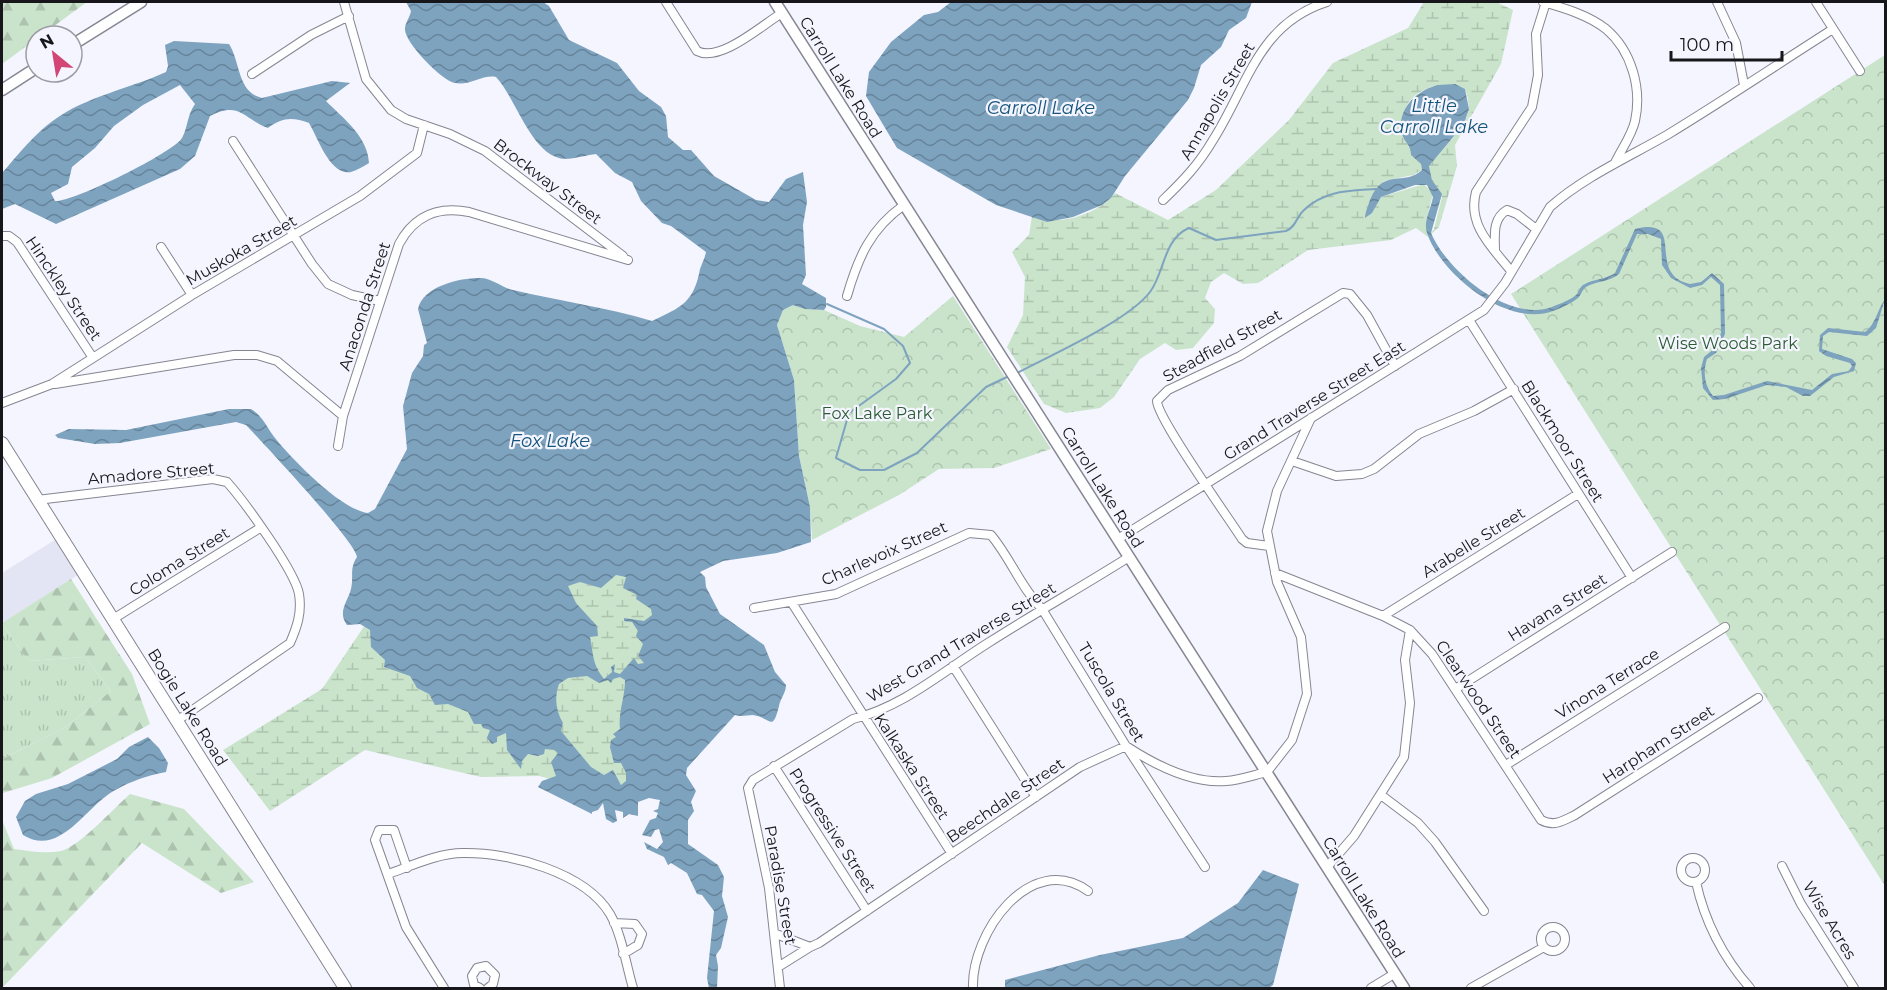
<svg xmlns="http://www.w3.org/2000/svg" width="1887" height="990" viewBox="0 0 1887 990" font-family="Montserrat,sans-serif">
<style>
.built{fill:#e3e4f4}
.grass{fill:url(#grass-tufts)}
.forest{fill:url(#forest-firs)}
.wetland{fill:url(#wetland-marsh);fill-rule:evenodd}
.park{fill:url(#park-crowns)}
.water{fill:url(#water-waves);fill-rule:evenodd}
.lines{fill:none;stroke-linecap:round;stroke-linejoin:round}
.stream{stroke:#7ea3bf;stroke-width:2}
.minor-casing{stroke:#858691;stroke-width:10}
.tertiary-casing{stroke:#858691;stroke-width:13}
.secondary-casing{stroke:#858691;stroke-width:14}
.minor{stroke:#fff;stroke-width:8}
.tertiary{stroke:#fff;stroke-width:10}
.secondary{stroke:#fff;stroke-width:12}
.labels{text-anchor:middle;stroke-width:4.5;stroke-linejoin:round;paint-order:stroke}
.street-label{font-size:16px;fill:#17171b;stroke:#f4f5ff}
.park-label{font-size:16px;fill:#2b5c32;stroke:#f4f5ff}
.water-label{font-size:18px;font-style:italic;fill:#16557b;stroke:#f4f5ff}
</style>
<defs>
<pattern id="grass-tufts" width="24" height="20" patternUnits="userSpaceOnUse" patternTransform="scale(1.5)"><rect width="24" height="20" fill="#cae4cb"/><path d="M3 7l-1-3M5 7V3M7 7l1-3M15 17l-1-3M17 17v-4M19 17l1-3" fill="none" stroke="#adc3ae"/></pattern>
<pattern id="forest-firs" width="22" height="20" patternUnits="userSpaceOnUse" patternTransform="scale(1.5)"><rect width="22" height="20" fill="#cae4cb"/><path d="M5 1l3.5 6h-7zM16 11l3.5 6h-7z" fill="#adc3ae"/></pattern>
<pattern id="wetland-marsh" width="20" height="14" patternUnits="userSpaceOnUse" patternTransform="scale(1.5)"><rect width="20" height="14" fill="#cae4cb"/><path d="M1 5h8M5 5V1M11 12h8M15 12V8" fill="none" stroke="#adc3ae"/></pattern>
<pattern id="park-crowns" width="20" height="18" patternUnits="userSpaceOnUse" patternTransform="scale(1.5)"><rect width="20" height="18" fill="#cae4cb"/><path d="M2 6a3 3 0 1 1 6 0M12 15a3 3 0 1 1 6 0" fill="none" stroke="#adc3ae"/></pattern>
<pattern id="water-waves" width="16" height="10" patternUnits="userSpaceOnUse" patternTransform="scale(1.5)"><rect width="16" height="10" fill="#7ea3bf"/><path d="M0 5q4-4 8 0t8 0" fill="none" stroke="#66849a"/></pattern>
</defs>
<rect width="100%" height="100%" fill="#f4f5ff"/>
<path class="built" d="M58 538 81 573 2 623V573Z"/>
<path class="grass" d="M2 623 28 661 85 657 111 691 64 728 2 759Z"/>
<path class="forest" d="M2 2H87L2 64Z
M71 579 132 674 150 724 52 778 3 793 2 820 14 849C29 851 45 854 61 851 80 846 114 808 130 794L184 809 254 882 221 893 142 843 2 988V759L64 728 111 691 85 657 28 661 2 623Z"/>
<path class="wetland" d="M1424 2H1496L1513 10 1501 64 1455 145 1457 166 1439 227 1428 237 1416 228 1391 240 1308 250 1258 283 1243 284 1224 273 1211 282 1205 298 1215 309 1214 323 1193 348 1176 350 1165 343 1140 359 1114 397 1100 408 1066 413 1044 404 1007 347 1023 315 1025 277 1012 252 1029 235 1032 216C1057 227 1098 215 1115 193L1168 220 1216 190 1289 120 1333 63 1408 28ZM1438 85 1465 89C1481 129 1440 141 1429 166L1432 181 1442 197 1434 229 1428 235 1426 221 1433 194 1424 184 1381 197 1365 218 1371 199 1384 181 1413 175 1422 170 1421 164C1394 136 1394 95 1438 85Z
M606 553 670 597 632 791 606 794 539 776 481 777 365 750 270 811 223 750 322 689 379 604Z"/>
<path class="park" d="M1885 55V886L1511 294Z
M953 296 1051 449 994 468 939 469 899 495 812 540 810 507 799 456 794 380 777 325 783 310 795 304 805 309 824 310 860 326 904 337Z"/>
<path class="water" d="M406 2H543L549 6 569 40 617 63 639 91 661 107 666 116 668 137 683 150H691L714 176 756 200 769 202 786 179 803 172 807 202 803 225 806 275 802 284 826 298V307L824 310 805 309 793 305 783 310 777 325 794 380 799 456 810 507 811 542 777 553 723 561 700 572 705 577 706 587 720 614 764 645 775 672 786 685C786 693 780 699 779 706 772 733 772 718 753 715 747 715 741 717 735 715L687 768 686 775 696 791 691 802 694 811 688 820V844L718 865 724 877 722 896 728 917 721 948 716 955 718 966 717 988H709L707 978 714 911 702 895 697 894 687 873 671 863 668 865 664 857 647 849 644 842 657 849 663 842 659 829 655 830 651 837 642 835 650 820 656 818 658 813 653 811 658 809 660 800 649 798 638 802V816L629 814 623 818V812L615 810 617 821 613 823 606 819 603 803 598 810 592 812V814L538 787 542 781 556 776 551 762 558 753 554 750 545 749 544 754 538 756 528 754 522 761 521 769 507 750 506 733 497 737V742L492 744 487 738 490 730 483 728 481 724H474L468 712 448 704 435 705 429 694 417 688 410 676 384 667 385 660 371 647 370 630 360 624 347 625C337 612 348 601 351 589 354 576 349 569 357 557 356 542 263 443 246 425L236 422 120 443 95 444 58 438 55 435 69 429 126 430 229 409H251C263 416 267 428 275 438 292 459 341 510 368 513L375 509 407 449 403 406 412 373 423 356 424 345 427 343 418 309C423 286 460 278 479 278 490 277 503 288 513 290 560 301 605 307 652 321 682 307 694 302 700 269 702 263 705 258 706 252L671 226 662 223 641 201 632 182 615 173 596 154C586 155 568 161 559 158 530 150 515 97 496 77 483 74 470 86 455 83 442 81 404 42 405 29 405 23 410 17 411 11ZM616 575 626 577 623 588 637 595 636 599 651 609 652 615 644 621 624 618V621L632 622 638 631 636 636 643 644 638 656 644 663 638 664 634 658 620 674 614 672 615 664 611 667 612 672 604 679C592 663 594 657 590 637L598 636 597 626 576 603 568 586 580 582 601 588ZM587 676 599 683 608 680 611 683 613 679 620 677 625 680C625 698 618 712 620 729L613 734 616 737 611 740 610 747 614 763H621L626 773V781L621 785 613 770 604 775 591 767 561 731 563 723C556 711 554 698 559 684L568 678Z
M951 2H1252L1246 18 1229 30 1221 47 1201 65 1194 88 1188 100 1125 176 1111 198 1102 205 1073 217 1047 222 996 205 897 148 866 96 869 72 891 42 924 15 938 12Z
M174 41 229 44C241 63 237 92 262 98L332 81 350 83 326 101C344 119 368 137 369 163 364 166 357 170 351 172 330 176 318 138 309 123 293 117 282 117 268 128 242 118 240 101 210 116L195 156 180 169 56 224 15 204 2 209V173C18 155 34 134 54 120 87 96 129 89 166 72L168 66 165 45ZM180 85 195 104C187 115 188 127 182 138 173 153 71 203 55 201L51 193 68 184 72 167 95 148 114 126 143 105Z
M1438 85 1455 84 1465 89 1469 109 1464 124 1429 166 1432 180 1442 194 1431 233C1447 271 1509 323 1552 307 1559 304 1571 300 1577 294 1580 290 1580 286 1585 284 1594 279 1607 279 1615 273L1635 229C1689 216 1644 274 1690 284L1701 282 1712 273 1724 284 1725 334 1716 353 1707 359C1703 371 1704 385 1713 396L1724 395 1767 381 1812 390 1832 374 1849 371 1852 366 1850 363 1826 356 1819 351 1820 335 1828 328 1865 332C1876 324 1877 310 1885 299L1876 328 1867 336 1829 332 1823 336 1822 349 1852 359 1856 363 1854 371 1834 377 1810 396H1803L1786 387 1767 385 1725 399 1713 400 1703 388 1701 368 1704 357 1715 348 1721 333 1720 285 1711 277 1702 285 1690 288 1671 278 1662 265 1661 239 1648 234H1637L1619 274C1610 282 1596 281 1586 287 1582 290 1581 295 1578 298 1572 303 1561 308 1553 311 1508 328 1441 275 1427 233 1423 220 1431 210 1433 197L1427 185H1415L1381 197 1372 213 1365 218C1365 213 1368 206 1370 200 1383 167 1404 187 1422 170L1421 164 1411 155C1411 145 1404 142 1402 134 1396 109 1417 90 1438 85Z
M148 737 159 748 168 763 166 772C147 775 120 785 105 797 82 814 57 856 23 835L16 817 25 801 36 794 68 784 117 759 129 747Z
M1263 870 1299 884 1273 985 1269 988H1005V980L1100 955 1183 938 1238 903Z"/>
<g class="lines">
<path class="stream" d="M827 304 884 329 903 346 910 363 896 379 849 413 836 458 860 470H884L917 453 986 387 1009 376
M1017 373C1051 355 1128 321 1150 292 1165 272 1163 239 1189 228L1216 240 1286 231C1297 226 1296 217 1304 210 1325 190 1349 191 1376 189"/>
<g class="minor-casing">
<path id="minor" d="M344 2 366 79 391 110 406 119 450 134 485 151 623 256
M666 2 697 51C720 63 762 25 782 13
M1543 2C1564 8 1588 15 1606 29 1632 51 1642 89 1635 121 1632 135 1621 150 1615 163
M1717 2 1736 43 1744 85
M1816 2 1860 71
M252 74 311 35 349 16
M233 141 312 264 328 284 352 295 380 301
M1163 200C1183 181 1199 164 1213 140 1248 85 1258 24 1327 2
M2 236H9L17 242 93 358
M161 247 192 295
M1495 251C1495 235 1492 219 1507 210L1517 214 1536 229
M1511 271C1492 247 1467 225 1476 192L1532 107 1538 75 1536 34 1546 2
M847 296C858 258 870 229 904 205
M1469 320 1632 578
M55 384 234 355H257L277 361 343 416
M2 403 52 384 192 295 360 196 417 153 424 125
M338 446 343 416 399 244C414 216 437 206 469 212L628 260
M1292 461 1336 476 1362 474 1374 469 1419 434 1474 411 1514 389
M37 500 213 479 227 482C244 501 295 571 299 594 302 613 297 627 290 643L178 720
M1118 539 1484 310 1505 283 1550 207C1584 177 1627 158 1667 135 1723 101 1778 64 1833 29
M1269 546 1247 543 1242 539C1228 517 1157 418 1157 401L1168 390 1240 356 1343 293 1350 294 1367 315 1395 366
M1275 573 1383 616 1410 630 1432 654 1541 820C1554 827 1563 821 1575 815L1758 698
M792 603 952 854
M754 608 836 594 969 533 991 535C1011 559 1021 588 1042 609L1126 746 1205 867
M1383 616 1578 494
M113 619 260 528
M953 666 1036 797
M1457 688 1672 552
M1506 765 1725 627
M774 766 867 911
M1381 795 1418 823 1435 842 1484 911
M1681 870a12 12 0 1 1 24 0a12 12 0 1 1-24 0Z
M1782 866 1801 904 1854 988
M1327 867 1354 836 1404 757 1410 703 1405 660 1410 630
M407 868 394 830H379L375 840 406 927 444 988
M388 874C411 866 438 853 463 853 509 852 585 872 610 914 622 935 626 965 633 988
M1696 882C1705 923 1722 956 1750 988
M614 923 635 924 642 934 638 945 623 954
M1541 939a12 12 0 1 1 24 0a12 12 0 1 1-24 0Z
M776 934 810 947 819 943 1080 767 1126 746C1155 765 1191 784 1226 781 1240 780 1254 775 1267 772L1292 740 1307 694 1301 637 1277 582 1267 531 1277 491 1311 418
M778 967 810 947
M480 988 474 985 472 976 477 968 486 966 495 975 493 984 488 988
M780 988 769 888 748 788 753 780 853 719C903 707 945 670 988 643 1035 613 1083 586 1129 557
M973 988C971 934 1030 850 1088 891
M1371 988 1394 974
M1471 988 1544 947"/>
</g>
<g class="tertiary-casing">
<path id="tertiary" d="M775 2 1404 988
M72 45 141 2
M2 90 36 68"/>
</g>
<g class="secondary-casing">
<path id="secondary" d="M2 443 345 988"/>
</g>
<use href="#minor" class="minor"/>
<use href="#tertiary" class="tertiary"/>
<use href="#secondary" class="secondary"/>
</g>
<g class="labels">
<g class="street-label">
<text transform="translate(841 77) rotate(58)" y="6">Carroll Lake Road</text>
<text transform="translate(1217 101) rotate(-60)" y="6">Annapolis Street</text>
<text transform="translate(548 181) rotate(37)" y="6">Brockway Street</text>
<text transform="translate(241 250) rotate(-30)" y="6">Muskoka Street</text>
<text transform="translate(64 288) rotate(56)" y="6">Hinckley Street</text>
<text transform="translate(364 306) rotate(-72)" y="6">Anaconda Street</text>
<text transform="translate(1222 345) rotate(-29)" y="6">Steadfield Street</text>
<text transform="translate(1314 400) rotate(-32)" y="6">Grand Traverse Street East</text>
<text transform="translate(1563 441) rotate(58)" y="6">Blackmoor Street</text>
<text transform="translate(151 473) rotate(-5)" y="6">Amadore Street</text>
<text transform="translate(1103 487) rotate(58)" y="6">Carroll Lake Road</text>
<text transform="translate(1473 542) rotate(-32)" y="6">Arabelle Street</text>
<text transform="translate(884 553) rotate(-24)" y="6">Charlevoix Street</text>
<text transform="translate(179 561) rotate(-32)" y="6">Coloma Street</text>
<text transform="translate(1557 607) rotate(-32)" y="6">Havana Street</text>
<text transform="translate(961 642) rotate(-31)" y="6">West Grand Traverse Street</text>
<text transform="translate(1607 683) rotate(-32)" y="6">Vinona Terrace</text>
<text transform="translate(1112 692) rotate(59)" y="6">Tuscola Street</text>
<text transform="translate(1479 699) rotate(56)" y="6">Clearwood Street</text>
<text transform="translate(188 707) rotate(58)" y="6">Bogie Lake Road</text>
<text transform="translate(1658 744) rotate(-33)" y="6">Harpham Street</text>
<text transform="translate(912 766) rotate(57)" y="6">Kalkaska Street</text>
<text transform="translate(1005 800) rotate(-34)" y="6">Beechdale Street</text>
<text transform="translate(833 830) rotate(57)" y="6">Progressive Street</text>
<text transform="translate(781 885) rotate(80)" y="6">Paradise Street</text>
<text transform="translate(1364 897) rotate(58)" y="6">Carroll Lake Road</text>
<text transform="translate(1830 920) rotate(59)" y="6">Wise Acres</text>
</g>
<g class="park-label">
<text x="1728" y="349">Wise Woods Park</text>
<text x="877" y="419">Fox Lake Park</text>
</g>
<g class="water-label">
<text x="1434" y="112">Little<tspan x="1434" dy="21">Carroll Lake</tspan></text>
<text x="1041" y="114">Carroll Lake</text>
<text x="550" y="447">Fox Lake</text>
</g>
</g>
<rect width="1887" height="990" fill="none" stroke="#17171b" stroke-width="6"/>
<g transform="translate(54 54) rotate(330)"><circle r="28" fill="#f4f5ff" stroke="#9c9ca4" stroke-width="1.5"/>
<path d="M0-4.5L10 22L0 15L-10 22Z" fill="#d24574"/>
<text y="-9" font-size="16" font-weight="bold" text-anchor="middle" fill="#17171b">N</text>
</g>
<path d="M1671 51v9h111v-9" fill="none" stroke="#17171b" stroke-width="3"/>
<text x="1680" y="51" font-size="18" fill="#17171b" stroke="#f4f5ff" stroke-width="4.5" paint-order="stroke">100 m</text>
</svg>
